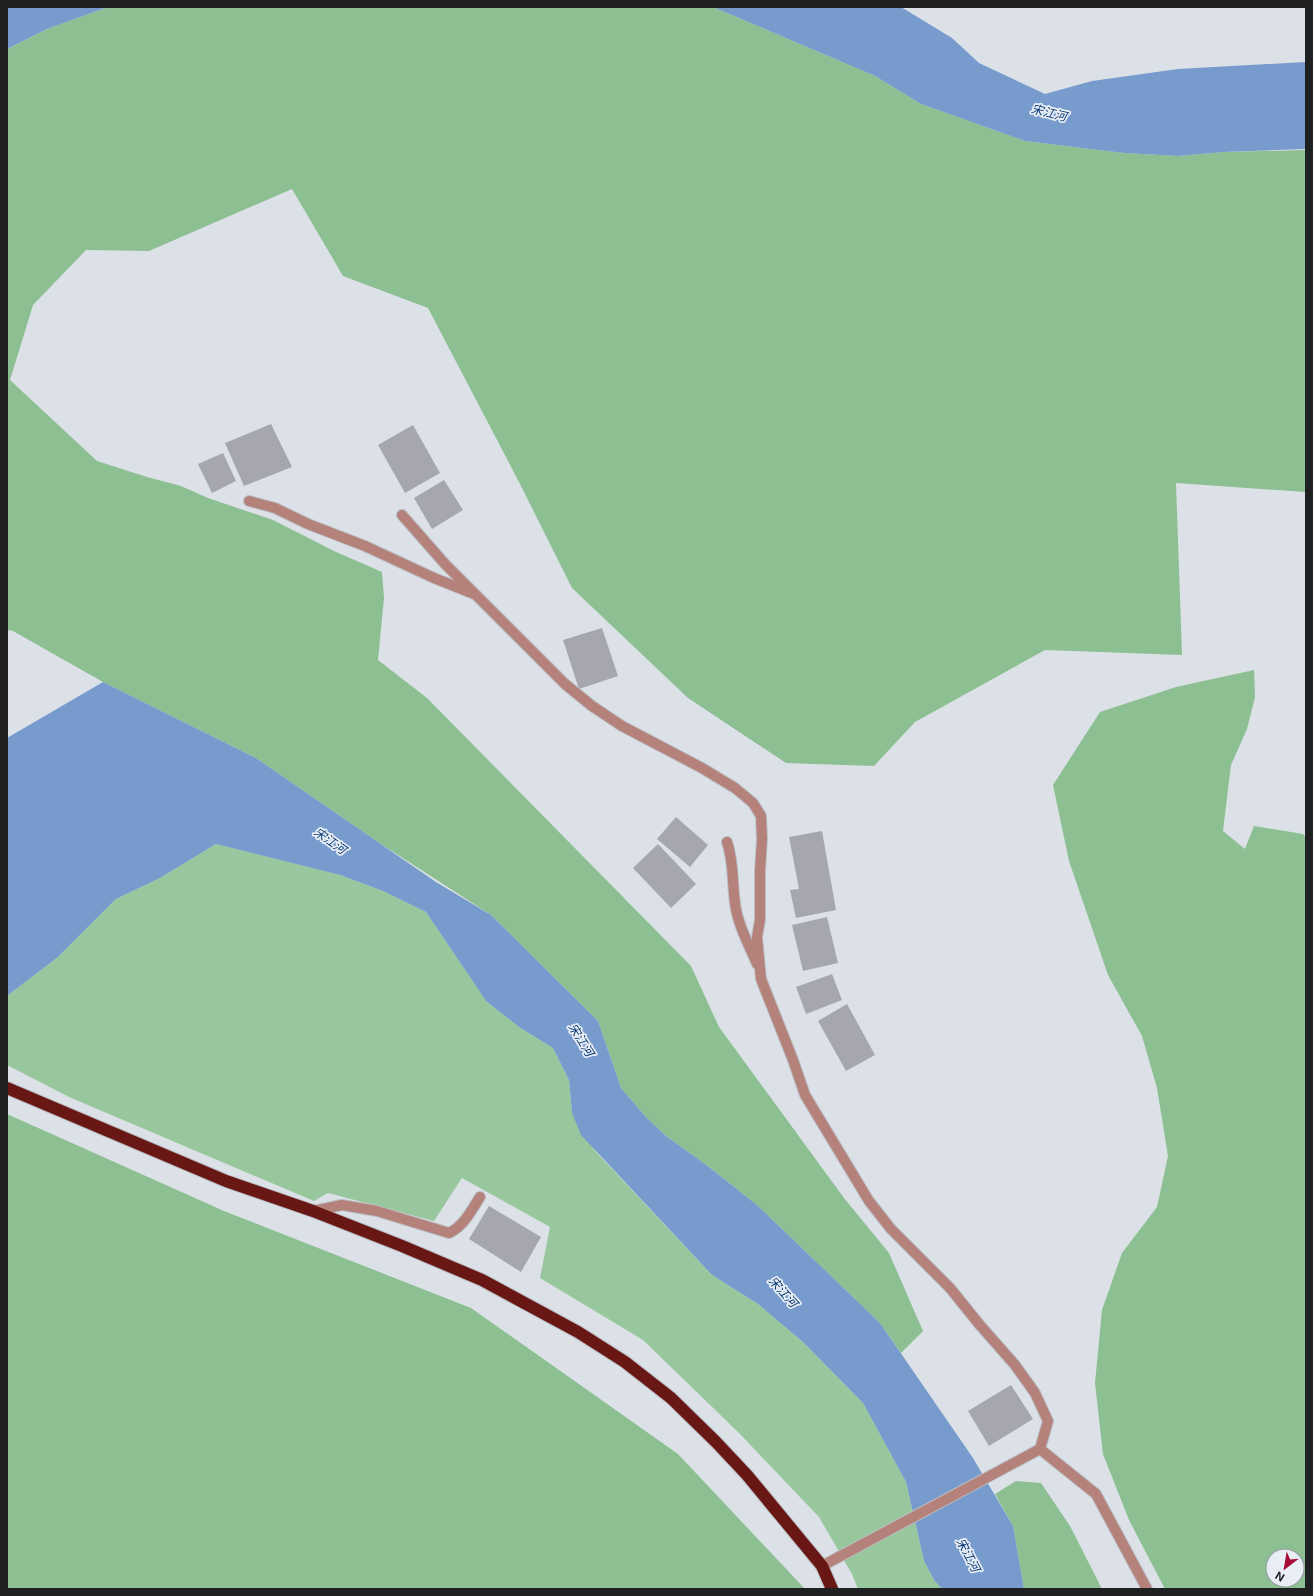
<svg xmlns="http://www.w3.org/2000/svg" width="1313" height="1596" viewBox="0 0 1313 1596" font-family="Inter,'Noto Sans SC',sans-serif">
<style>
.green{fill:#99c79d}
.forest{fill:#8cbf91;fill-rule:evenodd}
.water{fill:#779bcd}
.building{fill:#a6a7ae}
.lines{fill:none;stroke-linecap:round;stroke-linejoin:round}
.minor-casing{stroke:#babec4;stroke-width:12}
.highway-casing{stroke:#babec4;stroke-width:14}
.minor{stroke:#b5827b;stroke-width:10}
.highway{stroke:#691715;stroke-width:12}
.labels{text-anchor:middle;stroke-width:3.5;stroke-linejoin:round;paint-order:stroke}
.water-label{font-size:12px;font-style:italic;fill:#043772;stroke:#e9eef5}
</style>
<rect width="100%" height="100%" fill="#dce1e7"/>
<path class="green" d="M216 844 340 875 383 891 426 912 486 1001 519 1027 553 1048 569 1080 572 1113 596 1152 712 1275 758 1304 803 1342 863 1403 906 1482 924 1561 934 1580 942 1589H858L852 1574 819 1517 739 1433 643 1340 540 1278 550 1227 462 1178 434 1221 328 1193 314 1201 69 1097 7 1065V996L58 957 116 899 160 878Z"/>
<path class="forest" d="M108 7H713L875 76 921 104 1025 141 1124 153 1178 156 1224 152 1306 150V492L1176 483 1182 655 1045 650 915 722 874 766 786 763 688 698 572 588 520 484 428 308 343 276 292 189 149 251 86 250 33 305 10 380 97 461 147 477 181 486 208 498 273 520 334 551 382 572 384 598 378 660 427 698 691 966 719 1027 844 1198 889 1253 923 1331 901 1353 880 1323 757 1205 709 1167 666 1136 645 1116 621 1088 598 1021 491 915 378 842 256 758 103 682 13 631 7 630V49L47 29Z
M1254 670 1255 697 1247 729 1231 765 1223 831 1245 849 1254 826 1303 834 1306 838V1589H1165L1129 1520 1103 1454 1095 1383 1102 1310 1122 1253 1157 1207 1168 1156 1157 1088 1142 1036 1108 975 1069 861 1053 785 1100 712 1176 687ZM1273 1556H1297V1580H1273Z
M7 1114 224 1211 471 1308 678 1454 805 1589H7Z
M1016 1481 1041 1483 1070 1526 1102 1589H1024L1013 1526 995 1494Z"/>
<path class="water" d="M7 7H108L47 29 7 49Z
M713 7H901L952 38 979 63 1045 94 1092 81 1178 69 1306 62V149L1224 152 1178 156 1124 153 1025 141 921 104 875 76Z
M103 682 256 758 436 882 491 915 598 1021 621 1088 645 1116 666 1136 709 1167 757 1205 880 1323 973 1458 1013 1526 1024 1589H942L934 1580 924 1561 906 1482 863 1403 803 1342 758 1304 712 1275 581 1135 572 1113 569 1080 553 1048 519 1027 486 1001 426 912 383 891 340 875 216 844 160 878 116 899 58 957 7 996V738Z"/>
<path class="building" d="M271 424 292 467 244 486 225 443Z
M413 425 440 473 405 493 378 445Z
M223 453 236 481 212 493 198 464Z
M444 480 463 510 432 529 414 498Z
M602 628 618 676 579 689 563 640Z
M676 817 708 845 690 867 657 839Z
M822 831 836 910 796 918 790 890 799 889 789 837Z
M658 844 696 884 671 908 633 868Z
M827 917 838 963 803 971 792 925Z
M832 974 842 1000 806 1014 796 987Z
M847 1004 875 1055 846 1071 818 1021Z
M489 1206 541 1237 521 1272 469 1239Z
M1011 1385 1033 1419 989 1446 968 1411Z"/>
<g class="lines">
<g class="minor-casing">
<path id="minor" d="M249 501 275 508 308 524 365 546 434 578 474 594
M402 515 445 564 565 684 592 706 622 726 702 768 735 788 753 803 761 816 762 839 760 871V920L757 937 761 979 793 1060 805 1095 869 1201 891 1229 950 1288 979 1324 1015 1365 1035 1393 1048 1421 1040 1449 822 1566
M727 842C734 862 732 882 735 903 737 923 749 945 757 964
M313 1211 342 1205 377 1211 449 1233C464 1226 471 1211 480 1197
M1040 1449 1096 1494 1147 1589"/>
</g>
<g class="highway-casing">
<path id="highway" d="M7 1088 226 1181 313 1211 402 1246 482 1280 578 1332 625 1362 671 1398 716 1442 747 1475 822 1566 832 1589"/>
</g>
<use href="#minor" class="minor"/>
<use href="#highway" class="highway"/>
</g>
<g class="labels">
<g class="water-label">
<text transform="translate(1049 113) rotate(14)" y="4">宋江河</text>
<text transform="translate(330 841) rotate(35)" y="4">宋江河</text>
<text transform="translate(581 1040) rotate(58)" y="4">宋江河</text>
<text transform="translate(783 1292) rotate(48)" y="4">宋江河</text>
<text transform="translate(968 1555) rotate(62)" y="4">宋江河</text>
</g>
</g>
<rect width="1313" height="1596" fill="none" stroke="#1e2022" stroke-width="16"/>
<g transform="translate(1285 1568) rotate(211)"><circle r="19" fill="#e9eef5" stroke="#989ca1"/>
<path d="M0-3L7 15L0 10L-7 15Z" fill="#a60b35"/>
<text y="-6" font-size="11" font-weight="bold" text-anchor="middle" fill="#1e2022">N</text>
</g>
</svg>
